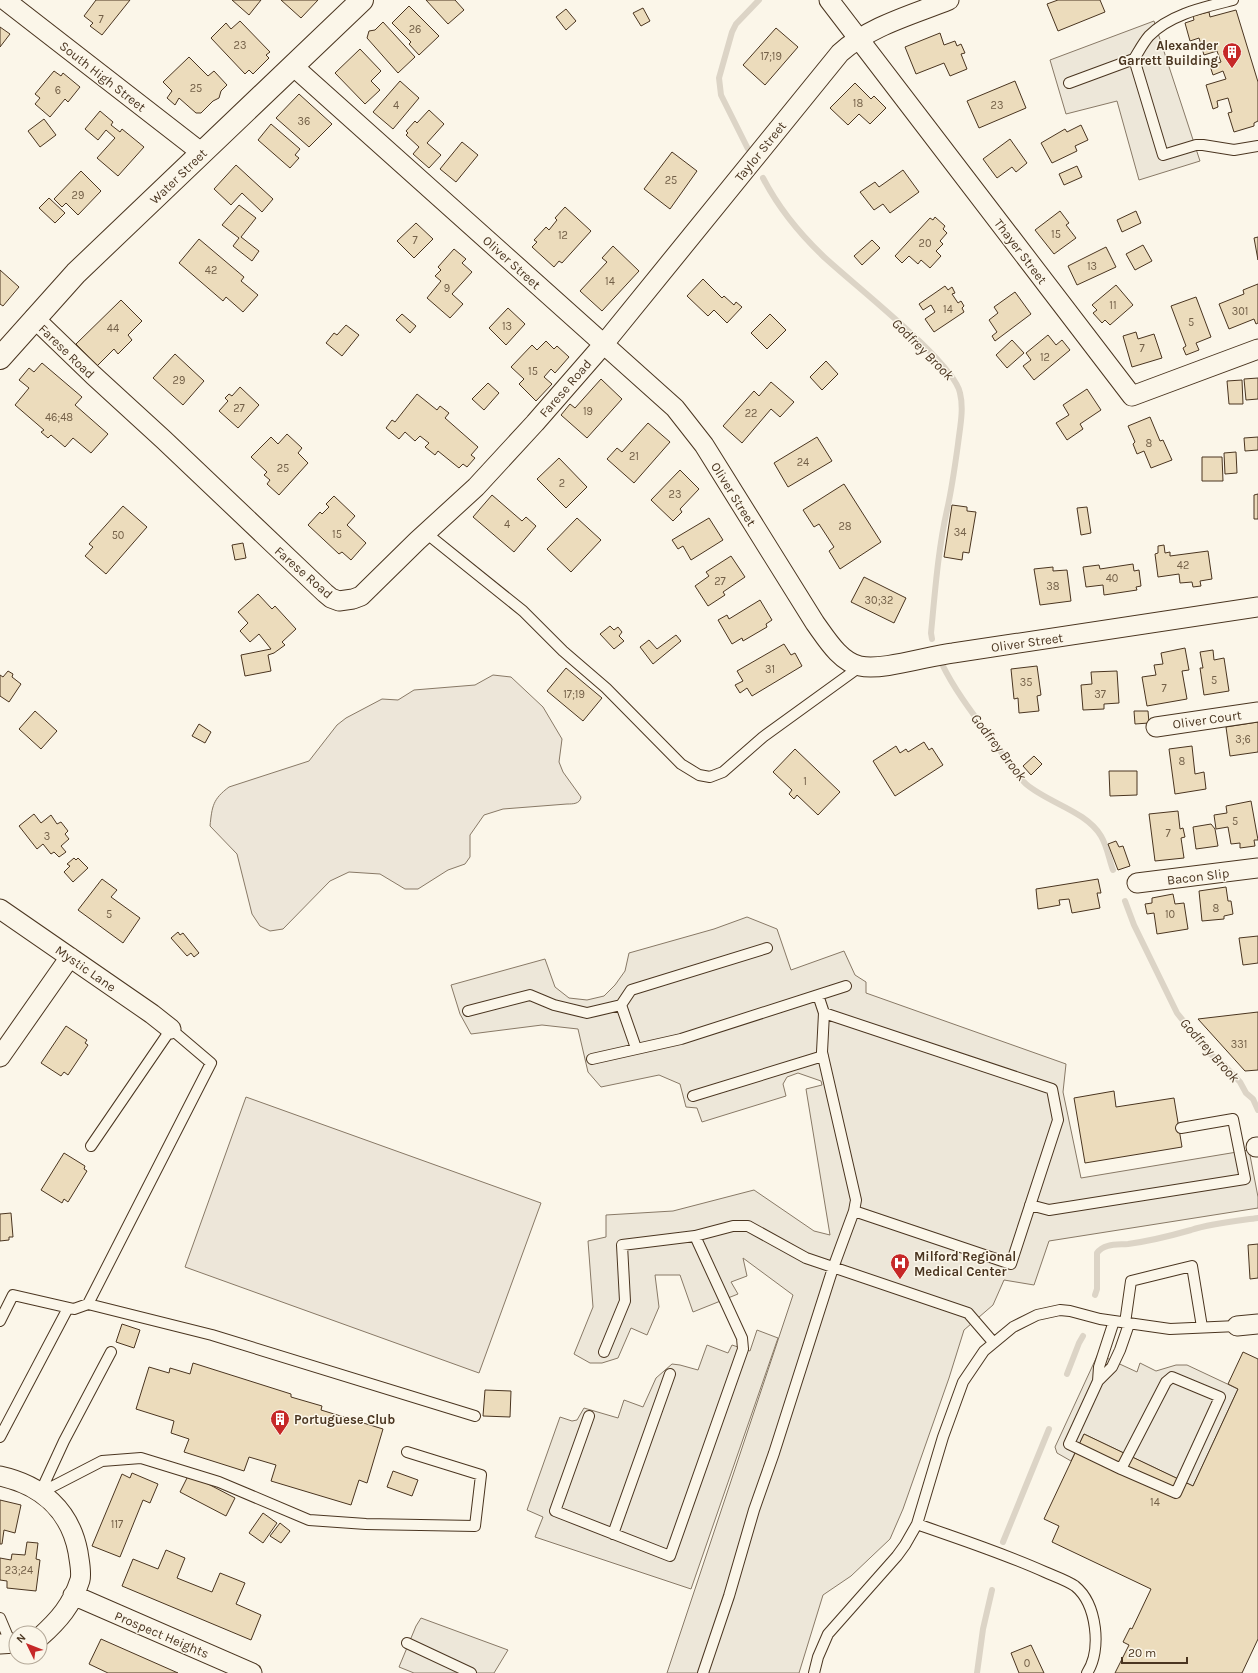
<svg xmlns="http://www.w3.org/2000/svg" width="1258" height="1673" viewBox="0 0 1258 1673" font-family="Karla,sans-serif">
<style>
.green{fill:#ede6d9;stroke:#887966}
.parking{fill:#ede7d9;stroke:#887966}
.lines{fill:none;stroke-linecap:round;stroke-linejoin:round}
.stream{stroke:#dcd4c6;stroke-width:6}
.building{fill:#ecdcbc;stroke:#4a3520}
.service-casing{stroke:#4a3520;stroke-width:12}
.minor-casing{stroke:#4a3520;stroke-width:21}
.tertiary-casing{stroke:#4a3520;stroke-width:24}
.service{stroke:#fbf6e9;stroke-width:10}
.minor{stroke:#fbf6e9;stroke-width:19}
.tertiary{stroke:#fbf6e9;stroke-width:22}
.labels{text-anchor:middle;stroke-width:3;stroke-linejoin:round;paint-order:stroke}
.number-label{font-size:11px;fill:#725f47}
.poi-label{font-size:13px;font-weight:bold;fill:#4a3520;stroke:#fbf6e9;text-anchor:start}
.street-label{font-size:13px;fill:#4a3520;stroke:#fbf6e9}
.water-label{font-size:14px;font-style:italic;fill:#4a3520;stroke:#fbf6e9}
</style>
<rect width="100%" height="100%" fill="#fbf6e9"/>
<path class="green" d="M493 675 511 677 543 707 562 739 559 762 563 772 581 797C580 804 573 804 567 804L503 809 484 815 470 835V857L465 864 448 870 418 889H405L380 874 349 872 330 881 283 929 270 931 260 926 252 914 237 854 210 826C212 806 213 799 229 787L309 761 337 725 346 718 382 699 398 700 414 690 475 685Z
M246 1097 541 1203 479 1373 185 1267Z"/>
<path class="parking" d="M1154 21 1200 161 1139 180 1117 101 1066 114 1050 60Z
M747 917 777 929 791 970 844 951 855 975 866 982V993L1066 1064 1063 1092 1081 1178 1249 1150 1258 1197V1208L1049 1241 1034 1285 1004 1280 993 1305 964 1330 949 1378 903 1509 890 1539 851 1576 823 1595 799 1673H667L793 1295 743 1258 747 1276 731 1282 738 1294 693 1312 680 1275H655L659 1307 647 1335 631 1328 618 1358 602 1363H590L574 1354 593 1307 588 1241 606 1237V1215L673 1211 754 1190 814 1231 830 1235 806 1089 822 1085 821 1081 798 1073 787 1077 783 1084 786 1096 702 1122 697 1108 686 1107 680 1084 659 1075 601 1087 588 1072 578 1029 542 1025 471 1034 460 1014 451 985 545 959 555 987 569 998 587 1000 604 996 615 985 625 971 629 953 714 929Z
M757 1330 778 1338 691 1589 535 1537 543 1517 527 1510 560 1417 572 1421 577 1420 584 1408 618 1418 624 1400 643 1407 656 1378 672 1364 680 1365 698 1370 707 1345 728 1353 732 1345 750 1351Z
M1098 1354 1137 1372 1140 1363 1156 1371 1176 1365H1187L1238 1389 1193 1486 1084 1434 1071 1461 1057 1453 1055 1447Z
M421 1618 508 1650 494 1673H414L399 1667 416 1626Z"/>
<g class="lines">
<path class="stream" d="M748 149 721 95 719 78 732 32 736 24 759 0
M763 178C778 207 798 232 822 255 849 281 954 362 960 393 964 409 960 427 958 444 955 466 952 488 947 510 938 550 935 592 931 633L932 639
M942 664C956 693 977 719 996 745 1006 758 1014 773 1026 784 1048 803 1086 811 1101 836 1107 846 1109 859 1113 870
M1125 901 1134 925 1177 1013 1209 1053 1224 1065 1240 1082 1246 1093 1253 1099 1258 1110
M1095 1295 1097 1289V1253C1104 1243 1118 1245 1128 1244 1150 1241 1170 1236 1191 1230 1213 1223 1236 1221 1258 1218
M1067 1374 1079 1343 1083 1336
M1003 1542 1049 1429
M977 1673 983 1629 992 1590"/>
</g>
<path class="building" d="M96 0H130L102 35 90 26 93 23 84 16Z
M232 0H261L249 15Z
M281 0H318L301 18Z
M426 0H455L464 10 448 24Z
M1058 0H1100L1105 12 1058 31 1047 4Z
M409 6 439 36 419 55 409 44 411 42 392 23Z
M643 8 650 21 641 26 633 13Z
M566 9 576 21 566 30 556 17Z
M1236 10 1258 82V121L1254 123V126L1234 132 1228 113 1232 112 1228 98 1217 101 1218 107 1213 109 1206 85 1226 79 1223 71 1213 75 1210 66 1221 62 1217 51 1204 55 1199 38 1190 41 1185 23 1194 20 1193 16 1209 12 1210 17Z
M240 21 270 52 266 55 269 58 253 74 249 70 245 74 211 38 226 23 231 29Z
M383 22 415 57 398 73 367 38 369 31 375 30Z
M0 27 10 34 0 47Z
M776 28 798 47 765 85 743 65Z
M940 33 944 45 955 41 957 46 961 44 965 53 961 54 967 69 950 76 944 63 916 74 905 47Z
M360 49 381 71 371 81 380 90 365 104 335 73Z
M189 57 208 76 214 71 227 85 221 91 219 98 213 101 201 113H196L179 98 175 105 167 98 172 91 163 82Z
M54 71 61 76 63 73 80 87 68 102 65 99 50 117 35 104 40 98 35 94Z
M400 81 419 98 393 129 373 112Z
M1015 81 1026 108 979 128 967 101Z
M855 83 871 99 874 96 886 108 870 124 859 114 848 125 830 108Z
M299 94 332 124 309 147 276 118Z
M429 110 444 124 427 143 441 155 429 168 413 154 419 147 406 135 408 133 406 131 415 121 417 123Z
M100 111 113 122 111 125 120 132 122 129 144 147 118 176 97 158 115 138 106 130 98 140 85 129Z
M44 119 56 135 40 147 28 131Z
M271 124 300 149 295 155 299 158 290 168 258 140Z
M1081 125 1088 140 1075 146 1077 151 1052 163 1041 143 1065 129 1067 132Z
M1010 139 1027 163 1016 172 1012 167 997 178 983 159Z
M462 142 478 155 456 182 440 169Z
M672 152 697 171 670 209 644 189Z
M236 165 273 199 262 212 242 193 231 205 214 189Z
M1077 166 1082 177 1064 185 1059 174Z
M903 170 919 192 890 213 883 204 874 210 860 192 875 182 879 187Z
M81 171 101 191 78 215 66 203 62 207 54 199Z
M49 198 65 213 55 223 39 208Z
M239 205 256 218 241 237 259 251 252 261 233 246 239 238 222 225Z
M565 207 591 231 562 263 559 261 554 267 532 247 537 242 534 240 546 227 549 230 557 220 555 218Z
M1060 211 1069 223 1066 225 1076 238 1054 254 1035 230Z
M1136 211 1141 223 1122 232 1117 220Z
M935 217 945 226 943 229 947 233 940 241 943 244 936 251 941 256 930 268 921 260 918 264 909 256 902 263 895 256 930 218 933 220Z
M416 223 433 239 414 258 397 241Z
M1258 237V260L1254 238Z
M199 239 244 277 241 281 258 295 243 312 226 297 223 301 179 263Z
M872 240 880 248 862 265 854 256Z
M1143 245 1152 261 1135 270 1126 254Z
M613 246 639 271 602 311 580 291 607 262 602 258Z
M1106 247 1116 267 1077 285 1068 266Z
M454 249 466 259 462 263 472 272 452 294 463 304 450 318 427 298 441 281 435 276 441 270 438 267Z
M0 270 19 287 3 306 0 304Z
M703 279 722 298 724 296 734 305 736 302 742 307 727 323 714 310 708 316 687 296Z
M1258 284V323L1256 324 1254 319 1229 329 1219 304 1244 294 1243 290Z
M1116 285 1133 305 1110 325 1105 320 1102 323 1093 313 1097 310 1092 305Z
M945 286 948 290 952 287 955 293 952 294 958 303 961 301 964 306 962 308 964 312 934 332 925 319 935 312 931 305 923 310 919 304Z
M1015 292 1031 314 995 341 992 336 997 332 989 320 998 313 994 307Z
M1196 297 1211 337 1196 343 1199 350 1186 355 1183 348 1186 346 1171 306Z
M121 300 142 321 128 335 132 340 118 354 114 349 97 366 76 344Z
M508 308 525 324 506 345 489 328Z
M402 314 416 326 410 333 396 320Z
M770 314 786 330 767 349 751 333Z
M346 325 359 335 342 356 326 343 334 333 337 335Z
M1136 332 1138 339 1154 334 1162 358 1132 367 1123 336Z
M1048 335 1056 345 1062 340 1070 350 1034 380 1023 366 1031 360 1026 353Z
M1012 340 1024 353 1007 368 996 355Z
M546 341 554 349 557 346 569 357 555 373 551 369 544 377 552 384 536 401 519 384 524 379 511 367 532 345 537 350Z
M175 354 204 381 183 405 153 378Z
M826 361 838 374 822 390 810 377Z
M42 363 82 397 75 405 108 434 91 453 73 438 65 447 51 435 48 438 41 432 44 430 15 405 29 388 19 380 29 368 34 372Z
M1258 378V399L1246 400 1244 379Z
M601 379 622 399 587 438 561 415 570 404 575 408Z
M1242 380 1243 404H1229L1227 381Z
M771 382 794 402 780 417 771 409 742 443 723 426 754 391 759 396Z
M488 383 499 393 484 410 472 399Z
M240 387 259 405 238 428 219 411 228 401 225 398 229 394 232 396Z
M1087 389 1101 410 1080 424 1083 429 1067 440 1056 423 1069 415 1063 405Z
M417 394 437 410 440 406 449 413 445 418 478 447 471 455 475 458 467 467 463 464 459 468 438 451 435 455 425 447 429 443 420 436 415 441 405 432 399 439 386 428 392 420 395 422Z
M1150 417 1160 441 1163 440 1172 460 1151 468 1144 451 1137 454 1133 444 1135 442 1128 426Z
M648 423 670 442 634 483 607 459 617 448 622 452Z
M287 434 302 448 298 453 308 463 279 495 267 484 270 480 264 475 267 472 251 457 271 437 278 444Z
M817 437 832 461 788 487 774 463Z
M1258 437V450L1245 451 1244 438Z
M1236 452 1237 473 1225 474 1224 453Z
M1202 457H1222L1223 481H1202Z
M559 458 587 487 566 508 537 479Z
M680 470 699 489 680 509 682 512 673 521 651 500Z
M844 484 881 542 840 569 829 551 834 547 819 524 814 527 803 510Z
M1258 494V519H1254V495Z
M492 495 522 521 526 517 536 526 514 552 473 517Z
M334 496 355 516 347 525 366 543 351 560 342 552 339 554 308 525 320 512 322 514 329 507 326 504Z
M952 505 967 507V511L976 512 969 553 963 552 962 560 944 557Z
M123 506 147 527 106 574 85 556 93 547 89 544Z
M1087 507 1091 533 1081 535 1077 508Z
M577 518 601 540 571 572 547 549Z
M709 518 723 540 691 560 683 546 678 549 672 540Z
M243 543 246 558 235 560 232 545Z
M1164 545 1165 553 1170 552V556L1208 551 1212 579 1200 581 1201 586 1193 587 1192 582 1180 583 1179 574 1158 577 1155 554 1158 553V546Z
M731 556 745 577 723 592 725 595 708 606 695 586 709 576 706 572Z
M1133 564 1134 571 1139 570 1141 586 1136 587 1137 590 1104 595 1103 585 1086 587 1083 567 1099 565 1100 569Z
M1053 567V571L1067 570 1071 601 1040 605 1034 569Z
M864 577 906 598 894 623 851 602Z
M258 594 272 609 275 606 296 629 282 642 285 645 274 653 268 655 271 671 245 676 241 655 271 649 259 634 250 642 240 631 248 623 238 612Z
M760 600 772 620 766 624 767 627 743 641 742 638 732 644 718 620 727 615 729 619Z
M610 626 614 630 618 627 622 632 619 636 624 641 614 649 600 634Z
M676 635 681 641 653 664 640 647 649 640 657 649Z
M784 644 791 655 795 653 802 666 752 696 747 688 740 693 735 685 743 681 737 671Z
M1185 648 1189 670 1182 671 1187 699 1147 706 1142 677 1156 675 1154 665 1163 664 1161 653Z
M1213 650 1214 660 1224 658 1229 691 1204 695 1200 668H1203L1200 652Z
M1037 666 1041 695 1037 696 1039 711 1019 713 1018 698 1014 699 1011 669Z
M566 668 602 698 583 721 547 691Z
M8 671 13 674 12 677 21 684 9 702 0 696V675L3 677Z
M1117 671 1119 703 1104 704V709L1083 710 1081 685 1092 684 1091 672Z
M35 711 57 731 41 749 19 729Z
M1134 711H1148L1149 723 1135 724Z
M1258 722V752L1230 756 1226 727Z
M199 724 211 732 205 743 192 736Z
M924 742 929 750 932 748 943 765 895 796 873 761 896 746 900 753 906 749 908 752Z
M1192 746 1195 774 1204 772 1206 789 1175 794 1169 749Z
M795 749 840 792 818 815 797 795 794 799 789 794 792 790 773 772Z
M1034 756 1042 764 1031 775 1023 766Z
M1109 771H1137V795L1110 796Z
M1251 801 1258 840H1254L1255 846 1240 848V843L1231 844 1228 827 1216 829 1214 815 1227 813 1226 806Z
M1178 811 1180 829 1183 828 1185 837 1181 838 1184 858 1155 861 1149 814Z
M34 814 41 823 51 815 57 824 61 822 68 831 65 834 69 839 61 846 66 852 59 857 54 852 51 854 43 844 37 849 19 826Z
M1211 824 1215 829 1218 846 1196 849 1193 827Z
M1116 841 1119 847 1123 846 1130 866 1118 870 1108 844Z
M74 858 76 860 78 858 88 868 73 882 64 872 70 866 67 864Z
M102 879 117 890 111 897 140 918 123 943 78 910Z
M1098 879 1101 893H1097L1100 908 1072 913 1069 899 1059 900 1060 905 1038 909 1036 889Z
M1226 887 1228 901H1231L1233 914 1224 916V919L1202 921 1199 891Z
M1173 894 1175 904 1184 903 1188 929 1157 934 1154 913 1147 914 1145 904 1152 903V898Z
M178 932 180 935 183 933 199 953 194 957 191 953 187 956 171 938Z
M1258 936V963L1243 965 1239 938Z
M1258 1012V1070L1245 1071 1198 1019Z
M66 1026 87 1040 85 1043 88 1045 68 1075 64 1072 61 1076 41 1063Z
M1114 1091 1116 1107 1174 1098 1182 1147 1085 1163 1074 1098Z
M64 1153 85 1166 84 1169 87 1171 68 1202 64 1199 62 1203 41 1190Z
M11 1213 13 1237H9V1240L0 1241V1214Z
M1258 1244V1278L1250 1279 1248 1245Z
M122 1324 140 1330 134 1348 116 1342Z
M1243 1352 1258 1359V1639L1242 1673H1115L1129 1645 1123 1642 1130 1628 1132 1629 1151 1589 1052 1542 1059 1526 1044 1519 1084 1434 1193 1486 1238 1389 1228 1384Z
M193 1363 291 1394V1397L322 1406 321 1410 383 1429 367 1483 359 1480 351 1505 271 1481 276 1465 249 1457 244 1471 184 1452 189 1439 171 1433 174 1421 136 1409 149 1367 169 1373 170 1368 190 1374Z
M485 1390 511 1391 510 1417 483 1416Z
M393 1471 418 1480 412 1496 387 1487Z
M132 1473 158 1484 150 1503 143 1500 120 1557 92 1546 122 1474 130 1478Z
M189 1474 235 1498 226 1516 180 1492Z
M0 1500 21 1505 15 1533 4 1530 2 1544H0Z
M263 1513 277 1523 263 1543 249 1533Z
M280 1523 290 1531 281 1543 270 1536Z
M27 1542 38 1543 36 1559 40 1560 36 1591 7 1588V1581L0 1580V1558L11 1560 12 1554 25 1555Z
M166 1550 185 1558 177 1578 212 1592 220 1573 245 1583 236 1604 261 1615 251 1640 122 1586 133 1559 158 1569Z
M101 1639 178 1673H108L89 1664Z
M1031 1645 1044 1673H1019L1011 1653Z"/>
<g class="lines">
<g class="service-casing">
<path id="service" d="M1134 59C1139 51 1143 43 1149 36 1170 14 1205 7 1233 0
M1069 83 1134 59 1163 155 1196 145H1203L1234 150 1258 146
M426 533 523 611 563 651 606 688 681 764 699 775 710 777 723 772 763 737 861 666
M468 1011 530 995 554 1005 587 1013 621 1005
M824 1013 1052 1089 1058 1120 1011 1264 854 1211
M636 1048 621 1005 631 990 767 948
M592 1059 681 1039 846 986
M693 1096 823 1056
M1030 1205 1049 1210 1245 1179 1233 1119 1181 1128
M88 1304 212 1335 475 1416
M0 1321 13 1295 74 1309 88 1304 211 1063 171 1029 91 1146
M1114 1321 1099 1367 1098 1381 1112 1367 1120 1350 1129 1324
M1125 1323 1131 1281 1192 1266 1202 1327
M111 1352 64 1441 40 1493 102 1461 141 1458 219 1482 309 1520 366 1524 475 1526 481 1475 407 1452
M604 1352 625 1301 622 1245 695 1236 733 1226H748L806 1258 968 1313 993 1342
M1098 1381 1069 1444 1121 1469 1166 1382 1172 1377 1220 1397 1176 1493 1121 1469
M589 1416 555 1511 670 1556 743 1349 742 1338 695 1236
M0 1437 68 1308
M917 1524C959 1539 1003 1553 1045 1572 1054 1576 1066 1580 1075 1586 1097 1604 1102 1650 1087 1673
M613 1534 670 1374
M0 1618 11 1644
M407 1643 471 1673
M703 1673 729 1596 754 1510 774 1453 833 1268 854 1211 856 1200 822 1052 824 1013 818 995
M814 1673 818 1657 828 1634 897 1556 905 1545 917 1524 943 1437 963 1382 984 1351 1013 1327 1037 1315 1060 1310 1070 1311 1100 1319 1170 1329 1237 1326"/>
</g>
<g class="minor-casing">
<path id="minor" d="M5 0 202 153
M829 0 1132 396 1258 349
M293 66 675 408 704 445 815 623C826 638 840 662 860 666 882 671 928 656 953 653 1054 637 1156 622 1258 607
M34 318 93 375 164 440 325 593 331 598 339 601 353 599 361 596 417 541 476 487 535 423 603 345 840 53C870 26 912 15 949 0
M1156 727 1258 712
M1137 883 1258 868
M0 909 152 1014 171 1029
M0 1057 70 957
M1256 1147H1258
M1237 1326 1258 1324
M0 1476C41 1485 70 1510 78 1552 79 1560 82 1572 80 1580 72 1605 59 1620 40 1637
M73 1595 252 1673
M0 1644 16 1643"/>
</g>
<g class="tertiary-casing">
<path id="tertiary" d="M0 358 76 273 362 0"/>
</g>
<use href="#service" class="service"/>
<use href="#minor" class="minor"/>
<use href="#tertiary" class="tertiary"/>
</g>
<defs>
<g id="building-pin" transform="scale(1)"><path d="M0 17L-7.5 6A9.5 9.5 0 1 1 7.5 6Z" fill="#c62828" stroke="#fbf6e9"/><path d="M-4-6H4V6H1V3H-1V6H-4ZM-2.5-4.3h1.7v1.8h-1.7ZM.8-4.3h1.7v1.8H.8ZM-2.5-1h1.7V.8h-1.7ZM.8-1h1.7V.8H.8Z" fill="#fff"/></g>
<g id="hospital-pin" transform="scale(1)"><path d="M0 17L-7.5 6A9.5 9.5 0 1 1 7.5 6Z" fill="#c62828" stroke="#fbf6e9"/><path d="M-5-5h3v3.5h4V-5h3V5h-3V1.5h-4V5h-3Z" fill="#fff"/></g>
</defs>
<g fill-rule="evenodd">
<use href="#building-pin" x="1232" y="52"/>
<use href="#hospital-pin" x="900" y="1263"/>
<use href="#building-pin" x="280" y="1419"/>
</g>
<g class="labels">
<g class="number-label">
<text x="101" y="23">7</text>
<text x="415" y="33">26</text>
<text x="240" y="49">23</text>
<text x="771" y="60">17;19</text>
<text x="196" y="92">25</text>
<text x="58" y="94">6</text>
<text x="858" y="107">18</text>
<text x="396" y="109">4</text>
<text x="997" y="109">23</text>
<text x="304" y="125">36</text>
<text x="671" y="184">25</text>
<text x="78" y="199">29</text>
<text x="1056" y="238">15</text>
<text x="563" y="239">12</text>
<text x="415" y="244">7</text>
<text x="925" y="247">20</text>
<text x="1092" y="270">13</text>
<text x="211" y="274">42</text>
<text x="610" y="285">14</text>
<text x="447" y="292">9</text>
<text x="1113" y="309">11</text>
<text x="948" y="313">14</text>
<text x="1240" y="315">301</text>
<text x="1191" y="326">5</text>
<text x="507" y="330">13</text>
<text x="113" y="332">44</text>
<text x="1142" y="352">7</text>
<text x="1045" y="361">12</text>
<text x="533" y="375">15</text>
<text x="179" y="384">29</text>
<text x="239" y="412">27</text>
<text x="588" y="415">19</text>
<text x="751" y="417">22</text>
<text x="59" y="421">46;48</text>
<text x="1149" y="447">8</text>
<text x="634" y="460">21</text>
<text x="803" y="466">24</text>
<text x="283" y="472">25</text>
<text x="562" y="487">2</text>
<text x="675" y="498">23</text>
<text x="507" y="528">4</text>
<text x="845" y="530">28</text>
<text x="960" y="536">34</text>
<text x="337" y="538">15</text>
<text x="118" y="539">50</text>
<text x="1183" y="569">42</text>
<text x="1112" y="582">40</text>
<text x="720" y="585">27</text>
<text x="1053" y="590">38</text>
<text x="879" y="604">30;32</text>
<text x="770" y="673">31</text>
<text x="1214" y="684">5</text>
<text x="1026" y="686">35</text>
<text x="1164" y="692">7</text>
<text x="574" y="698">17;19</text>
<text x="1100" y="698">37</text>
<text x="1243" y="743">3;6</text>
<text x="1182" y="765">8</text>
<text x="805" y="785">1</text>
<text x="1235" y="825">5</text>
<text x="1168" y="837">7</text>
<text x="47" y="840">3</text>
<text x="1216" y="912">8</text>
<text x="109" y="918">5</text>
<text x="1170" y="918">10</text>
<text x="1239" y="1048">331</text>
<text x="1155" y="1506">14</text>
<text x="117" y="1528">117</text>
<text x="19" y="1574">23;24</text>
<text x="1027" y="1667">0</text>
</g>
<g class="poi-label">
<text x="1218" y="50" text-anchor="end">Alexander<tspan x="1218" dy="15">Garrett Building</tspan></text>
<text x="914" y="1261">Milford Regional<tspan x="914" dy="15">Medical Center</tspan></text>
<text x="294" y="1424">Portuguese Club</text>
</g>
<g class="street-label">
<text transform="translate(103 76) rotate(38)" y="5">South High Street</text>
<text transform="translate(760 151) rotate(-51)" y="5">Taylor Street</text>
<text transform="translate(178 176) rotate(-44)" y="5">Water Street</text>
<text transform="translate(1021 251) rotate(53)" y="5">Thayer Street</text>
<text transform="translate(512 262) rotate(42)" y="5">Oliver Street</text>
<text transform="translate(67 351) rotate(44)" y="5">Farese Road</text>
<text transform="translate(565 388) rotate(-49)" y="5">Farese Road</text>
<text transform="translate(734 494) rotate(58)" y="5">Oliver Street</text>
<text transform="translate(304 572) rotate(41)" y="5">Farese Road</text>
<text transform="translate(1027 642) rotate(-8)" y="5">Oliver Street</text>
<text transform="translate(1207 719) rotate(-8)" y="5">Oliver Court</text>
<text transform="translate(1198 876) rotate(-7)" y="5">Bacon Slip</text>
<text transform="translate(86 968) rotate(35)" y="5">Mystic Lane</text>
<text transform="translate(162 1634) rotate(23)" y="5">Prospect Heights</text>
</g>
<g class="water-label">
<text transform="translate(923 349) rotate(45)" y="5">Godfrey Brook</text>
<text transform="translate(999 747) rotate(52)" y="5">Godfrey Brook</text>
<text transform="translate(1210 1050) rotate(48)" y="5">Godfrey Brook</text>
</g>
</g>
<g transform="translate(28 1645) rotate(313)"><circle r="19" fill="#fbf6e9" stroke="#b4a999"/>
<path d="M0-3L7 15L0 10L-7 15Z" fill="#c62828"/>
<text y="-6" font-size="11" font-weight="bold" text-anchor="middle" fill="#4a3520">N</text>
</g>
<path d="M1122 1657v6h65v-6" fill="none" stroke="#4a3520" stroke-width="2"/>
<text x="1128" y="1657" font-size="12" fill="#4a3520" stroke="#fbf6e9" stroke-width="3" paint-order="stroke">20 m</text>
</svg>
